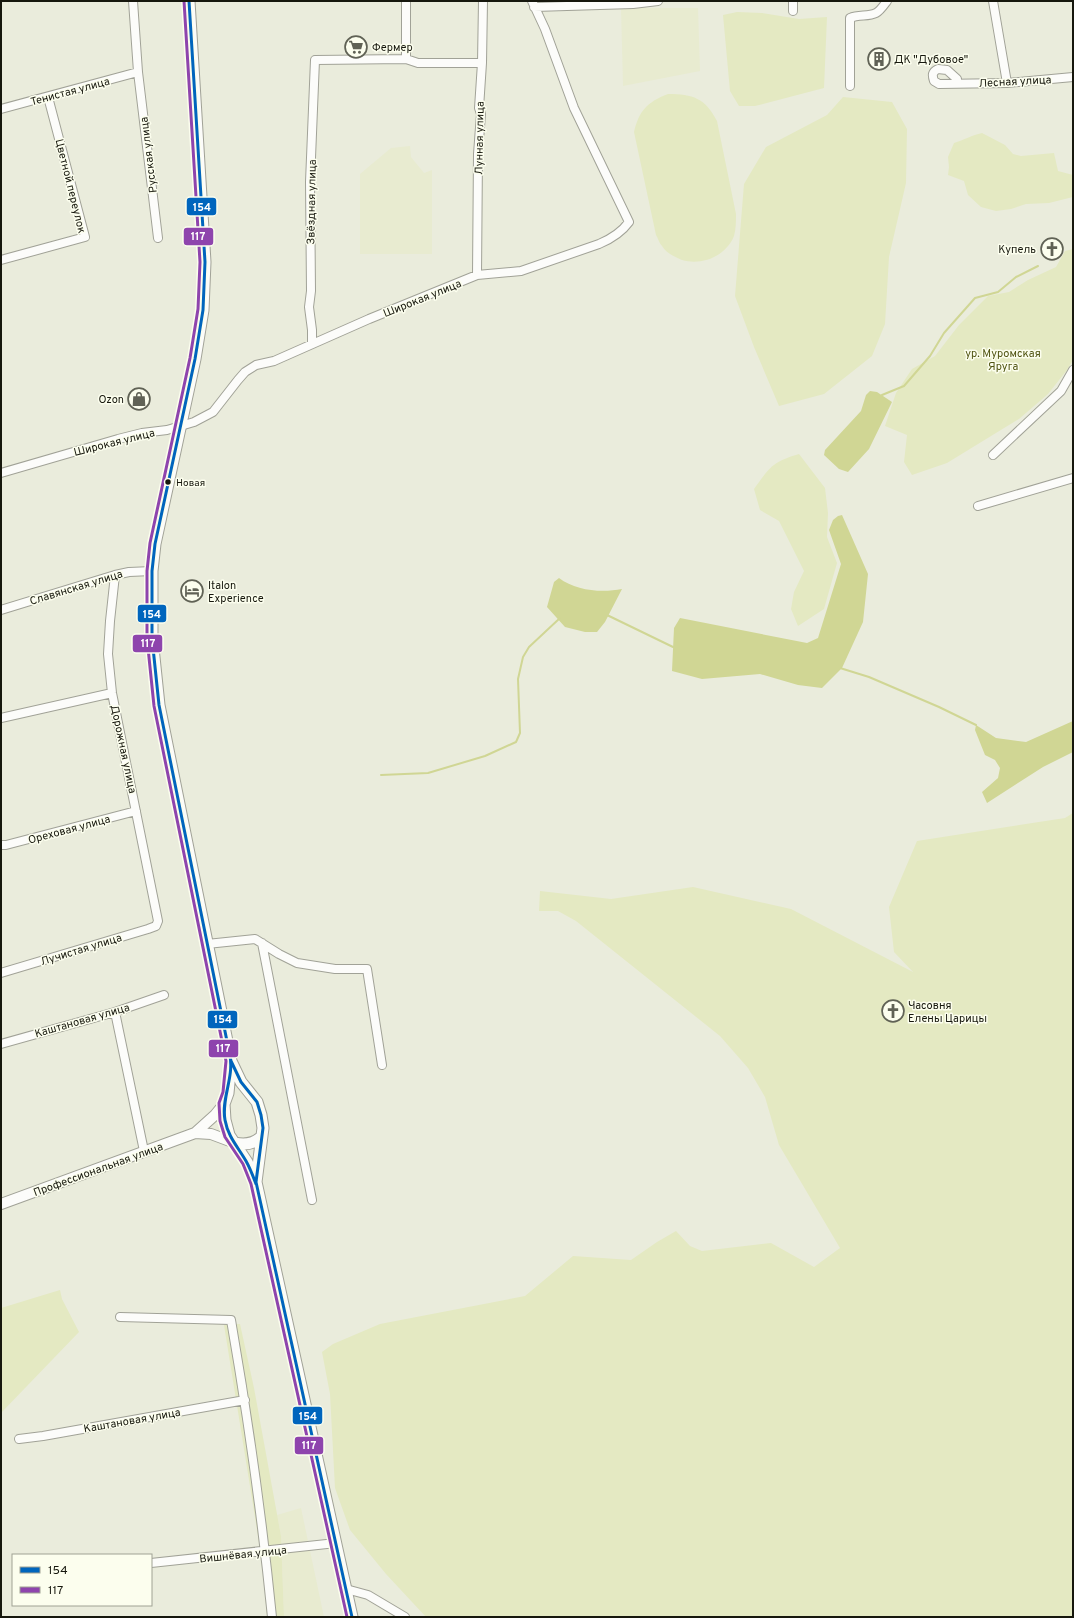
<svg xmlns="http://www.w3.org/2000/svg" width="1074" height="1618" viewBox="0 0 1074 1618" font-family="Overpass,sans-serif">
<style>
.built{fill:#e8ebd0}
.green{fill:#e4e9c2}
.water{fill:#d0d694}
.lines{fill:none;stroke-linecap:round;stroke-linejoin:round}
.stream{stroke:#d0d694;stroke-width:2}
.minor-casing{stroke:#a1a297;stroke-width:10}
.tertiary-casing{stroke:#a1a297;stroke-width:12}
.secondary-casing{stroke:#a1a297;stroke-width:13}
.minor{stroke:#fcfcfa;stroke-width:8}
.tertiary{stroke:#fcfcfa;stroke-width:10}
.secondary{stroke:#fcfcfa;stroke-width:11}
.bus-1-casing{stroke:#fcfeee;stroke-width:6}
.bus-2-casing{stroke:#fcfeee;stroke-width:6}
.bus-1{stroke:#0065bd;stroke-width:3}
.bus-2{stroke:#8e44ad;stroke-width:3}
.bus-dot{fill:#16170d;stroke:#fcfeee;stroke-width:1.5}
.labels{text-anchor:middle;stroke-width:3;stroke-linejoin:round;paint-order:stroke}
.bus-label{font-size:10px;fill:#16170d;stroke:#fcfeee;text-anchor:start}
.poi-label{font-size:11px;fill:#16170d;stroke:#fcfeee;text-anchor:start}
.street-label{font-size:11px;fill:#16170d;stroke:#fcfeee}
.park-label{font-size:11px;fill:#505412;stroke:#fcfeee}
.line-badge{stroke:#fcfeee;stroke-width:1.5}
.badge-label{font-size:11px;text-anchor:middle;font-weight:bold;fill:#fff}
</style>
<rect width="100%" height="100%" fill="#eaecdc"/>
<path class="built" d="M621 8H698L700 71 623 86Z
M410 146 411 157 424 173 432 170V254H360V174L391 148Z
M301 1508 324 1617H284L281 1536 277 1515Z"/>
<path class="green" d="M737 12 762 13 799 19 827 17 824 88 755 106H739L730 91 723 15Z
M668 94C693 94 705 98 717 121L736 214C736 221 736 229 734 236 726 256 702 266 682 260 675 257 666 253 662 246 659 243 658 238 656 235L634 132C639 111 647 102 668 94Z
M843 97 892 102 907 129 906 183 889 257 885 324 872 356 824 394 779 406 754 347 735 296 744 184 766 147 827 115Z
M982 133 1005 145 1013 154 1021 156 1054 153 1058 171 1073 175V197L1049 203 1026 204 1011 209 996 211 981 207 968 195 964 181 948 175 949 167 948 157 954 143C964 140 972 135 982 133Z
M1073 249V360L1067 370 1048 394 1019 419 947 463 912 475 904 462 907 435 885 426 896 393 912 369 935 356 959 325 988 296 1009 292 1028 280 1056 267 1065 251Z
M799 454 825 488 828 513 827 537 837 563 824 609 798 626 791 609 794 592 804 571 779 521 760 510 754 489C770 467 772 462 799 454Z
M1073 813V1617H426L386 1574 350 1530 335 1488 330 1394 322 1352 333 1344 380 1324 525 1296 573 1256 631 1260 657 1242 676 1231 690 1246 702 1251 771 1243 814 1267 840 1248 779 1145 765 1097 748 1068 720 1036 576 921 558 911H539L540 891 611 899 693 887 791 909 913 972 894 952 889 907 917 841 1065 818Z
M60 1290 62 1299 79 1332 1 1413V1308Z
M240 1324 254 1388 281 1536 284 1617H267L263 1567 224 1325Z"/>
<path class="water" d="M870 391 877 392 892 402 869 449 848 472 839 469 824 455 825 450 861 411 866 395Z
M842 515 868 574 863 622 842 668 822 688 798 685 760 674 702 679 672 671 674 628 680 618 807 643 818 638 841 564 829 530 833 520 838 516Z
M559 578C576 591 602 593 622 589L605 622 597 632H585L565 627 547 607 554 582Z
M1073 721V752L1043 767 987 803 982 792 998 778 1000 768 995 760 985 755 975 730 976 725 996 738 1026 742Z"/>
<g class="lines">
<path class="stream" d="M882 395 904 386 930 356 944 333 975 298 998 292 1016 277 1038 266
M607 615 673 647
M840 668 869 677 939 707 976 725
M381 775 428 773 485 756 516 742 520 733 518 679 523 657 529 647 560 618"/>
<g class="minor-casing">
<path id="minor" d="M133 1 138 72 158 238
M793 1V11
M993 1 1007 83
M534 7 633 4 658 1
M406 59 418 63H482
M957 83V79L947 70 938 69C932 72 932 75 934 81L939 84 1007 83 1073 77
M850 86V18C859 14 868 17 876 13 880 11 884 5 887 1
M1 109 138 72
M1 260 85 237 48 97
M477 275 478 154 481 114 479 108 482 63 483 1
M312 344V330L309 307 311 291 310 182 315 60 406 59V1
M993 455 1061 391 1073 370
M1 473 118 439 142 433 167 430 194 422 213 412 238 380 245 372 256 365 274 361 369 319 477 275 521 271 599 244C611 239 621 233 629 222L574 108 545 29 532 1
M978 506 1073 478
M1 610 115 575 129 572 152 571
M1 718 112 693
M1 845H6L136 811
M262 943 312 1200
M207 944 255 939 279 954 297 963 335 969H367L382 1065
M1 973 148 929 156 926 158 921 112 693 108 654 110 621 115 575
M115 1012 144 1151
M1 1044 115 1012 164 995
M120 1317 231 1320C248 1418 262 1517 272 1617
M19 1439 43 1436 245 1400
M151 1563 336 1543
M346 1589 368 1595 405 1617"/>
</g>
<g class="tertiary-casing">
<path id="tertiary" d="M195 1133 211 1134 235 1143
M1 1204 195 1133 215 1115 224 1104"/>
</g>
<g class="secondary-casing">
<path id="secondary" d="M189 1 205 262 203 310 195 359 155 544 152 571V638L159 705 231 1061 241 1082 257 1102 261 1115 263 1128 256 1182
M231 1062 228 1093 224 1104 225 1120 229 1135 247 1162 256 1182 352 1617
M235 1143C244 1145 253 1144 260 1138"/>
</g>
<use href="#minor" class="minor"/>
<use href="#tertiary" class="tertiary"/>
<use href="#secondary" class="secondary"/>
<g class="bus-1-casing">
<path id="bus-1" d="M189 1 205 262 203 310 195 359 155 544 152 571V638L159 705 231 1061 241 1082 257 1102 261 1115 263 1128 256 1182 352 1617
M230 1056C234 1078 221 1099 225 1120 228 1137 238 1147 246 1161 250 1168 253 1176 256 1184"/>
</g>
<g class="bus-2-casing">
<path id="bus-2" d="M184 1 200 262 198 309 190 358 150 543 147 571V638L154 706 226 1061 223 1092 219 1103 220 1121 225 1137 243 1164 251 1184 347 1617"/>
</g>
<use href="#bus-1" class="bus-1"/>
<use href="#bus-2" class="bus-2"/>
</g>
<defs>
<g id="supermarket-ring" transform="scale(1.15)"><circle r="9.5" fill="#fcfeee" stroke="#606255" stroke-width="1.5"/><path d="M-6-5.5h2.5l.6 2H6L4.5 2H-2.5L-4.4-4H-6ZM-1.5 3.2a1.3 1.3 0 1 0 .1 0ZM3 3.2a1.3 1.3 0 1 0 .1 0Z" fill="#606255"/></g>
<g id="building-ring" transform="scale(1.15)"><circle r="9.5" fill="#fcfeee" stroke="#606255" stroke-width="1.5"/><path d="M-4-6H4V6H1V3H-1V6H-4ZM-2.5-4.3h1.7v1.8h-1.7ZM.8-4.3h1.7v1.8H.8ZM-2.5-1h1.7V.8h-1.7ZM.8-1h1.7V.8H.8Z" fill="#606255"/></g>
<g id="church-ring" transform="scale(1.15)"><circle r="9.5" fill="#fcfeee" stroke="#606255" stroke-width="1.5"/><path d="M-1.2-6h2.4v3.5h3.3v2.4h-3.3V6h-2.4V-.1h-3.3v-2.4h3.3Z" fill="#606255"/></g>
<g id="shop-ring" transform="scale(1.15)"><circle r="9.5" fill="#fcfeee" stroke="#606255" stroke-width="1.5"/><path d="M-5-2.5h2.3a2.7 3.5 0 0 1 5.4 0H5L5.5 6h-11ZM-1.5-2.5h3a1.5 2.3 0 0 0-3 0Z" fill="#606255"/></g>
<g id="hotel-ring" transform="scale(1.15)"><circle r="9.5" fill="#fcfeee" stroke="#606255" stroke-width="1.5"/><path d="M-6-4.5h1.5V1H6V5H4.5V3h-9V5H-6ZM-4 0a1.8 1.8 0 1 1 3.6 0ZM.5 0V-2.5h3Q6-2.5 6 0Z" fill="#606255"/></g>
</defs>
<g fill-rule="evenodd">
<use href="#supermarket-ring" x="356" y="47"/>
<use href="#building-ring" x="879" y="59"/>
<use href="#church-ring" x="1052" y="249"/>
<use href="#shop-ring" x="139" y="399"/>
<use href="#hotel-ring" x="192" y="591"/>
<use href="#church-ring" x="893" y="1011"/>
</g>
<circle class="bus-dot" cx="168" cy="482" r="3.5"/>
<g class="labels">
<g class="bus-label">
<text x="176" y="486">Новая</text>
</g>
<g class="poi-label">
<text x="372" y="51">Фермер</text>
<text x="894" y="63">ДК "Дубовое"</text>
<text x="1036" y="253" text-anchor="end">Купель</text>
<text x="124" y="403" text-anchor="end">Ozon</text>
<text x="208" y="589">Italon<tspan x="208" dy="13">Experience</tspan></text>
<text x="908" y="1009">Часовня<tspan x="908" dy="13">Елены Царицы</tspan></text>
</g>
<g class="street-label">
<text transform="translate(1015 81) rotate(-3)" y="4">Лесная улица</text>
<text transform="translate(70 91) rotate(-15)" y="4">Тенистая улица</text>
<text transform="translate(479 138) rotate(-89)" y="4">Лунная улица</text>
<text transform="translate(148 155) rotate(-97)" y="4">Русская улица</text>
<text transform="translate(71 186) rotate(76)" y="4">Цветной переулок</text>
<text transform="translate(311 202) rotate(-89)" y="4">Звёздная улица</text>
<text transform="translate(422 298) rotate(-22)" y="4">Широкая улица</text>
<text transform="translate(114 442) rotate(-14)" y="4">Широкая улица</text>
<text transform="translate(76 587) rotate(-17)" y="4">Славянская улица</text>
<text transform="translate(124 749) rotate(78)" y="4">Дорожная улица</text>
<text transform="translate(69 829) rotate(-15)" y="4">Ореховая улица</text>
<text transform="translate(81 949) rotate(-17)" y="4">Лучистая улица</text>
<text transform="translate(82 1020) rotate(-16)" y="4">Каштановая улица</text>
<text transform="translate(98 1169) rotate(-20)" y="4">Профессиональная улица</text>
<text transform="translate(132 1420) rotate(-10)" y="4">Каштановая улица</text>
<text transform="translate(243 1554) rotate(-6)" y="4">Вишнёвая улица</text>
</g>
<g class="park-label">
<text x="1003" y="357">ур. Муромская<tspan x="1003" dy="13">Яруга</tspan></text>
</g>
</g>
<g class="line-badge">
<rect x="186" y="197" width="31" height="19" rx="4" fill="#0065bd"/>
<rect x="183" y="227" width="31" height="19" rx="4" fill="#8e44ad"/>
<rect x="137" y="604" width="30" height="19" rx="4" fill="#0065bd"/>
<rect x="132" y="634" width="31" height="19" rx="4" fill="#8e44ad"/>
<rect x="207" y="1010" width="31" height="19" rx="4" fill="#0065bd"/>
<rect x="208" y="1039" width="31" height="19" rx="4" fill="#8e44ad"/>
<rect x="292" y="1406" width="31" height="19" rx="4" fill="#0065bd"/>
<rect x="294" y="1436" width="30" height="19" rx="4" fill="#8e44ad"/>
</g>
<g class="badge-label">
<text x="202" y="211">154</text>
<text x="198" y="240">117</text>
<text x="152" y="618">154</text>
<text x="148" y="647">117</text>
<text x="223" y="1023">154</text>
<text x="223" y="1052">117</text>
<text x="308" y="1420">154</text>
<text x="309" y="1449">117</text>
</g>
<rect width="1074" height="1618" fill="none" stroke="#16170d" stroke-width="4"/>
<rect x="12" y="1554" width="140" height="52" fill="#fcfeee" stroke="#a0a294"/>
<rect x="20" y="1567" width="20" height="6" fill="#0065bd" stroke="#a0a294"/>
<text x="48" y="1574" font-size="12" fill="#16170d">154</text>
<rect x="20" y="1587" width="20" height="6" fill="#8e44ad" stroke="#a0a294"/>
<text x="48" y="1594" font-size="12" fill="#16170d">117</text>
</svg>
